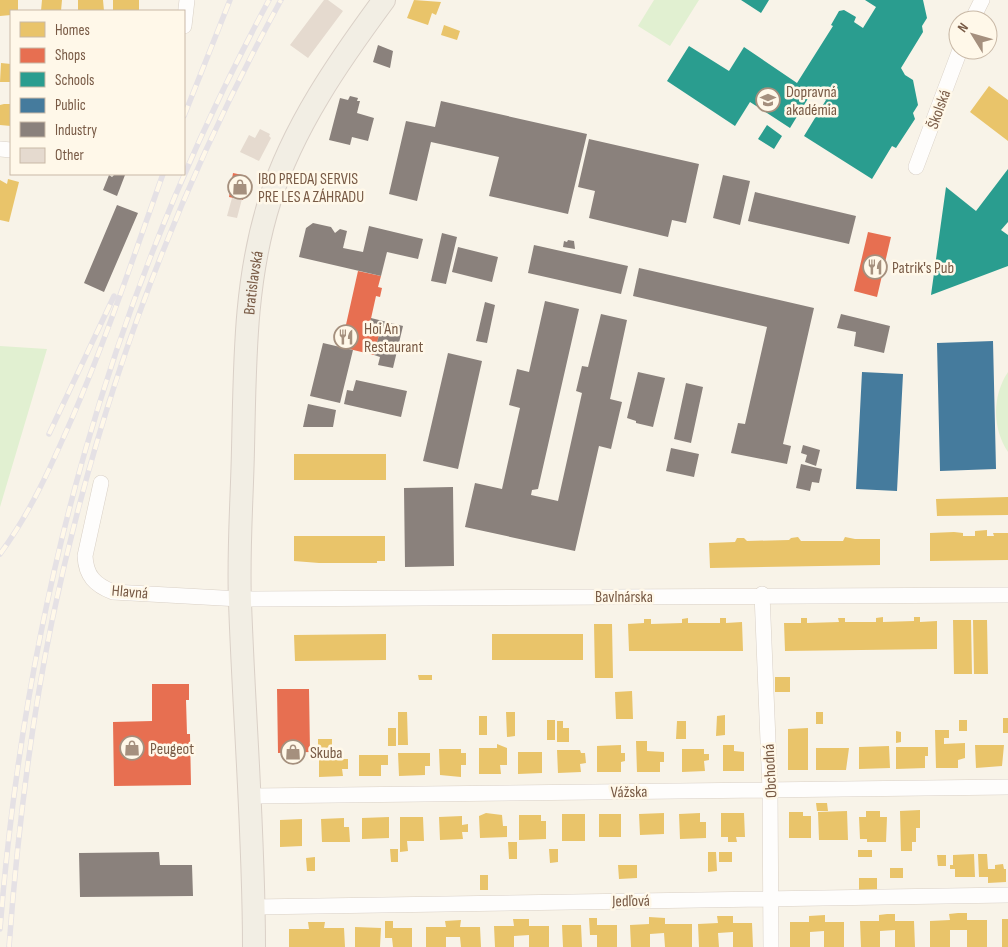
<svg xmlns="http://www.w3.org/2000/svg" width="1008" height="947" viewBox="0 0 1008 947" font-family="'Sofia Sans Condensed',sans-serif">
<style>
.green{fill:#e1f0d1}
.homes{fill:#e9c46a}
.shops{fill:#e76f51}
.schools{fill:#2a9d8f}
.public{fill:#457b9d}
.industry{fill:#8a817c}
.building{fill:#e5dacf}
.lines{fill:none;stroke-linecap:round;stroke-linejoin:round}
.minor-casing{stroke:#d9d0c6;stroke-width:16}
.primary-casing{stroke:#dad0c7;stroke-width:24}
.minor{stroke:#fefdfc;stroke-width:15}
.primary{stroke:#f2eee4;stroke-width:22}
.rail-casing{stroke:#e5e1e5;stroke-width:5.5}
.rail{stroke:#fff8e9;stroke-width:4;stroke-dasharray:11;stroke-linecap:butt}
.labels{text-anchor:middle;stroke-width:5;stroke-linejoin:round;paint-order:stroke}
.poi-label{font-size:16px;fill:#785a45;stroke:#fff8e9;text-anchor:start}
.street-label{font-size:16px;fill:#785a45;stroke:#fff8e9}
</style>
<rect width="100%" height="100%" fill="#f8f3e8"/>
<path class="green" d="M654 0H699L670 46 638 26Z
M0 346 47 349 0 507Z
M1008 372V452C992 428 992 396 1008 372Z"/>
<path class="homes" d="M0 0H18V11H11V15L0 16Z
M42 0H62L61 11H41Z
M78 0H103L104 11H78Z
M113 0H139V11H113Z
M414 0 441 2 436 15 432 13 428 25 407 18Z
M444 25 460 31 457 40 441 35Z
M1 63 11 64V82H0Z
M989 86 1008 100V141L970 112Z
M4 104H11V126L0 125V105Z
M8 179 19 182 9 222 0 220V180L7 184Z
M294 454H386V480H294Z
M1008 497V515L937 516 936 499Z
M987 530V536H994L993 533H1008V560L930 561V533L954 532 963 533V536H975V531Z
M294 536H385V561H377V563H319L294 561Z
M798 537 801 541H843L845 537 855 539H880V565L710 568 709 543 735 542 737 538H744L747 541 789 540 791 538Z
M883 617V622L914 621V617H920V622L937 621V649L785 651 784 623H801V618H807V623L839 622 838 618H845V622H876V618Z
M688 618V623H720V618H726V623L742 622 743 651H629L628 624 644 623V619H651V624L682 623V619Z
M953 620H971L972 674H954Z
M973 620H987L988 674H974Z
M594 624H612L613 678H595Z
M386 634V660L295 661 294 635Z
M492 634H583V660H492Z
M418 675H432V680H419Z
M775 677H790V692H775Z
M632 691 633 719H616L615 692Z
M398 712H407L408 745H398Z
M506 712H515V736L507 737Z
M816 712H823V724H816Z
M725 715V735L716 736 717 716Z
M479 716H487V735H479Z
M1003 718H1008V733H1003Z
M547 720H555V740H547Z
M959 720H967V731H959Z
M557 721H563V728H569V742H557Z
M677 721H686V739H676Z
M388 728H396V746H388Z
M808 728V770H788V729Z
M935 730H949V738H944V744L965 743V758L958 760V768H936Z
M896 731 901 732V742L896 743Z
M318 739H332V748H318Z
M636 741H647V751L664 752V762H660V772H637Z
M497 744 507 748V765H500L501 774H479V748H497Z
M621 745V753H625V761L621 762V772H597V746Z
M723 745H734V751L744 752V771H723Z
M975 745H1004L1002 766 976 768Z
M889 746 890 768 859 769V747Z
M896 747H928V756H925V768L896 769Z
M816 748H849L846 770H816Z
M439 749H461V753H466V765H461V777L440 775Z
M682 749H704V754H709V760L704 761 705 771 682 772Z
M557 750H580L581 753H585L586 763 580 764 581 772 558 773Z
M518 752H542V773L518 774Z
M398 753H430V766H425V775L399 776Z
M342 755V759H348V769H342L343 776 319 777V756Z
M359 755H388V765H381V776H359Z
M816 803H827L828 811H817Z
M920 810V828H916V842H912V851H901L900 811Z
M847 811 848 840H819L818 812Z
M866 811H880V817H887L886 842H867V839H860L859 817H866Z
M789 812H803V816H811V838H789Z
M486 813 502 815 503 826H507V837L480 838 479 816Z
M664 813V834L640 835 639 814Z
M700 813V822H706V838L680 839 679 814Z
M721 813H744L745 837H736L737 842H728V837H721Z
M562 814H585V841H562Z
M599 814H621V837H599Z
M519 815H541V821H546V839L519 840Z
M462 816V825L468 824V832H462L463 839 440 840 439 817Z
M389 817V838L362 839V818Z
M400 817H423L424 841H407L408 851 400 852Z
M344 818V827H349L350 842H322L321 819Z
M302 819V846L280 847V820Z
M508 842H517V859H509Z
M390 849H398V862H391Z
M549 849H558V862L550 863Z
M858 850H872V857H858Z
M708 852H716L717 871 708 872Z
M719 852H732V862H719Z
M974 854 975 877H955V869H950V865H953V855Z
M978 854H987L988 869H995V865L1003 864 1004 869H1006V882L988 883V877H979Z
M937 855H946V866H938Z
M315 857V871H307L306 858Z
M618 865H637V878L619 879Z
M890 868H903V878H890Z
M480 875H488V890H480Z
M859 878H877V892H859Z
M958 913H967V920H987V947H967V930H950V947H930V921L950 920 949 914Z
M887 914H895V921H914L915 947H895V930L880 931V947H861L860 921H879V915Z
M825 915V922H844V947H824V931L810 932V947H790V922H809V916Z
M717 916H733V923H752L753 947H733V932L718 933 719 947H699L698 924 718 923Z
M649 917 665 918V924H692V947H665L664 933 650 934V947H631L630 925 649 924Z
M589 918H597V925H617V947H597V935H590Z
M513 919H529V926H549V947H529V935L514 936V947H495L494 926H514Z
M1002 919H1008V947H1002Z
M461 920 460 927H480L481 947H461L460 937H446V947H426V927H446L445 921Z
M385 921H393V928H412V947H393L392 938H385Z
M308 922H325L324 928H344L345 947H289V929H309Z
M562 925H581L582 947H563Z
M355 927 381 928 380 947H355Z"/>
<path class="shops" d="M233 173 247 176 243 200 229 197Z
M868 232 891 237 877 297 854 291Z
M358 271 381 276 378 287 382 288 380 297 376 296 368 332 379 335 374 355 341 347Z
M152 684H189V700H186L187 734H190L191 785 114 786 113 722 152 721Z
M277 689H309L310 752 278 753Z"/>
<path class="schools" d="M741 0H769L761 13Z
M865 0H923L927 18 922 26 923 32 901 68 905 75 913 80 918 105 913 113 915 119 896 148 892 146 872 179 804 136 826 100 812 92 790 128 750 102 735 126 667 81 689 46 729 71 744 47 797 83 833 26 831 25 839 11 844 10 856 17 854 22 863 28 876 7Z
M767 125 782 136 774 149 758 139Z
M1008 169V222L1001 230 1008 235V266L931 295 946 187 976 211Z"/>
<path class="public" d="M993 341 996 469 940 471 937 343Z
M862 372 903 374 897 491 856 489Z"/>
<path class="industry" d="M378 45 393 51 390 68 373 62Z
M350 96 358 98 357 101H360L357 113 374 118 368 141 352 137 350 145 329 140 340 98 348 100Z
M441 101 587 134 568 214 489 196 499 157 431 142 417 201 389 194 406 121 435 127Z
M589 139 699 164 686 223 672 220 668 237 589 218 595 191 578 187Z
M115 174 125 175 117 196 103 190 109 175 112 177Z
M723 175 750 181 740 225 713 218Z
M755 192 856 216 849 244 748 221Z
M117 205 138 213 104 292 84 283Z
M313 223 331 227 335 233 340 229 347 231 343 248 363 252 369 226 423 239 418 259 387 252 381 276 299 257 306 228Z
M442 233 457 237 446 284 431 281Z
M568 240 574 241 575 249 563 247 564 241 567 242Z
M534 245 628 266 621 294 528 273Z
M458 247 498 257 492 282 452 272Z
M639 268 814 308 783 444 791 446 787 464 731 453 738 423 745 424 767 327 633 296Z
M545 301 579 309 538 489 532 490 531 495 558 501 582 393 576 391 582 366 588 367 601 314 627 320 610 399 622 402 611 449 599 446 575 551 465 527 475 483 502 489 520 408 509 405 517 369 529 372Z
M485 302 495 305 487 343 476 341Z
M841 314 890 326 884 353 854 346 856 332 837 328Z
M371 318 403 326 393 368 378 365 380 357 374 355 379 335 368 332Z
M323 343 353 350 340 403 310 396Z
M448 353 482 361 458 469 423 461Z
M638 372 665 378 653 427 636 423V421L627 418Z
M356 380 407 391 401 417 344 404 347 390 353 391Z
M686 383 703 387 691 443 674 439Z
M308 404 336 410 333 427H303Z
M803 445 820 450 816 466 805 462 807 455 801 453Z
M671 448 699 454 694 477 666 471Z
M801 464 822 469 819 483 812 482 810 491 796 488Z
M453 487 454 566 405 567 404 488Z
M159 852 160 865H192L193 896 80 897 79 853Z"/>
<path class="building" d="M324 0H328L343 11 308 58 290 45Z
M260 129 270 134 269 136 271 138 259 161 240 152 249 135 255 138Z
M232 198 242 199 237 218 227 216Z"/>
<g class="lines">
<g class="minor-casing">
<path id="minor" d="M972 20 982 0
M184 26 187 0
M0 149 11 150
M916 167 960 50
M101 483 85 556C86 576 95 585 113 592L240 599 1008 595
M762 594 770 790 771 947
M250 796 1008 787
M254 907 1008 895"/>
</g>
<g class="primary-casing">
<g id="primary">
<path id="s1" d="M254 947C254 832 244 717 240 602 238 551 242 500 243 449 245 365 244 281 270 200 293 127 339 61 384 0"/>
</g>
</g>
<use href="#minor" class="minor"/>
<use href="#primary" class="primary"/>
<g class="rail-casing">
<path id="rail" d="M184 116 230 0
M49 434 114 296
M0 554C31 512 52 464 73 416 107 337 134 255 163 174
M0 929C26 599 112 292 269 0
M9 947C17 838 30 728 52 621 97 404 175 194 281 0"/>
</g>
<use href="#rail" class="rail"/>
</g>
<defs>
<g id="school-ring" transform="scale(1.25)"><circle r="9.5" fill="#fff8e9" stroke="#a5907e" stroke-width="1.5"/><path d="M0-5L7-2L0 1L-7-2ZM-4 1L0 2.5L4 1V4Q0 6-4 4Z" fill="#a5907e"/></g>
<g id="shop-ring" transform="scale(1.25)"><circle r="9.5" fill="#fff8e9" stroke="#a5907e" stroke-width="1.5"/><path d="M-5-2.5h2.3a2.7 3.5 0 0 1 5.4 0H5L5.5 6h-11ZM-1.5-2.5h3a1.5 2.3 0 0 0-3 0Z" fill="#a5907e"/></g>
<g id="restaurant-ring" transform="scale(1.25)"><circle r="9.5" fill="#fff8e9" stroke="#a5907e" stroke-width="1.5"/><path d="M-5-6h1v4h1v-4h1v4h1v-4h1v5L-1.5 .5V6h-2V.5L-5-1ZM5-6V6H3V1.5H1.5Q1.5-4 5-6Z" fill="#a5907e"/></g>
</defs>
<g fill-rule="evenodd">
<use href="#school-ring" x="768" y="100"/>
<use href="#shop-ring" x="240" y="187"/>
<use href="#restaurant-ring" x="875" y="267"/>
<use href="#restaurant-ring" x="346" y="337"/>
<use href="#shop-ring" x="132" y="748"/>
<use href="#shop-ring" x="293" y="752"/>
</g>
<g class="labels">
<g class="poi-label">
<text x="786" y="97">Dopravná<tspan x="786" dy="18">akadémia</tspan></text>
<text x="258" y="184">IBO PREDAJ SERVIS<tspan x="258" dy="18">PRE LES A ZÁHRADU</tspan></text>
<text x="892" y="273">Patrik's Pub</text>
<text x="364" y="334">Hoi An<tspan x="364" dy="18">Restaurant</tspan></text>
<text x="150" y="754">Peugeot</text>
<text x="310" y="758">Skuba</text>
</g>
<g class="street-label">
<text transform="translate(938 109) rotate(-70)" y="6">Školská</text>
<text dy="6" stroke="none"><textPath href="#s1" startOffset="665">Bratislavská</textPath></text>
<text transform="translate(130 591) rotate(5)" y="6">Hlavná</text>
<text x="624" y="602">Bavlnárska</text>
<text transform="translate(769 771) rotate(-93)" y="6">Obchodná</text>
<text transform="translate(629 791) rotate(-1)" y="6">Vážska</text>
<text transform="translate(631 900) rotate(-1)" y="6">Jedľová</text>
</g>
</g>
<rect x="10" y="10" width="175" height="165" fill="#fff8e9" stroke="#c9b9a7"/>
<rect x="20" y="22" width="25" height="15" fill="#e9c46a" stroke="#c9b9a7"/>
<text x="55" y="35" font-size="15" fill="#785a45">Homes</text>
<rect x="20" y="48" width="25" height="15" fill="#e76f51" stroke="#c9b9a7"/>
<text x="55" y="60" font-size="15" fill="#785a45">Shops</text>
<rect x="20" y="72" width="25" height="15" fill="#2a9d8f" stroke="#c9b9a7"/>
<text x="55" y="85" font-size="15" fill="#785a45">Schools</text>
<rect x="20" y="98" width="25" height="15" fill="#457b9d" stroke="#c9b9a7"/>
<text x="55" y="110" font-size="15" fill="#785a45">Public</text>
<rect x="20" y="122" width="25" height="15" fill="#8a817c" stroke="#c9b9a7"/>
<text x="55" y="135" font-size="15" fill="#785a45">Industry</text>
<rect x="20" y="148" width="25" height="15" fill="#e5dacf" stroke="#c9b9a7"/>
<text x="55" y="160" font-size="15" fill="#785a45">Other</text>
<g transform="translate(973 35) rotate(307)"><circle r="24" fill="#fff8e9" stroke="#c9b9a7"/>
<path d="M0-4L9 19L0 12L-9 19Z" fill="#a5907e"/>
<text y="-8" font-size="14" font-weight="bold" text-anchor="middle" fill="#785a45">N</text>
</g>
</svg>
